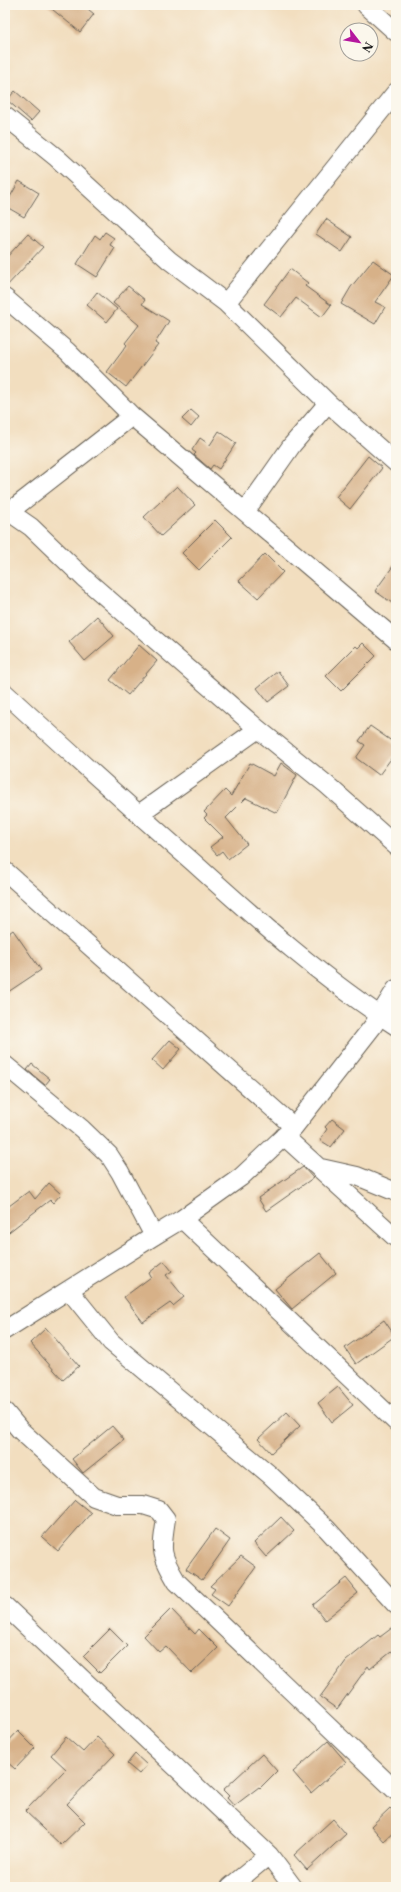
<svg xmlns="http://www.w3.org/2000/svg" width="401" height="1892" viewBox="0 0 401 1892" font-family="'Libre Caslon Text',serif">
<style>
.building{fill:#d7b188}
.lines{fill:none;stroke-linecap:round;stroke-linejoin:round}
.minor-casing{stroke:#676055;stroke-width:20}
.minor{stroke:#fff;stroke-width:18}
</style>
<rect width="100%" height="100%" fill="#fbf7ec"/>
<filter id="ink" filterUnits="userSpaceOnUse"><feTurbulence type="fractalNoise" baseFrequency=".025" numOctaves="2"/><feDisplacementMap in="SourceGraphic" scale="8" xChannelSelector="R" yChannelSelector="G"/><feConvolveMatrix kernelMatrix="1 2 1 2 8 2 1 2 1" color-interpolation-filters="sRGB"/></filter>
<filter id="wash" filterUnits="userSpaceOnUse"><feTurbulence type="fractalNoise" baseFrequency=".012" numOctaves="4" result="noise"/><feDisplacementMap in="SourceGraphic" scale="16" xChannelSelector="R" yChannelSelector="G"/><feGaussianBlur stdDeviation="0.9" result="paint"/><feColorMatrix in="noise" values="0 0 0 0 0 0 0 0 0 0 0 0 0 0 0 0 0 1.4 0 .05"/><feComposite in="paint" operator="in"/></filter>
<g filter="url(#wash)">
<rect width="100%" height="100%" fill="#f2debf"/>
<g id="blocks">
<path class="building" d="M47 5H83L94 14 80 32Z
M15 91 39 112 31 121 7 100Z
M19 181 39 193 24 217 5 206Z
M326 219 352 237 342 252 316 234Z
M105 232 114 238 110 245 115 248 97 277 77 264 95 235 100 239Z
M28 234 43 247 5 288V259Z
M373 260 394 275 375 302 385 307 375 324 341 304 351 287Z
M290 269 308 283 305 286 331 305 322 317 296 298 281 317 264 304Z
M128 286 145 300 142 304 169 321 155 343 158 345 126 387 107 372 127 345 125 343 139 325 113 303Z
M97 292 117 309 107 322 87 305Z
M191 410 199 417 191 427 182 419Z
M219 431 236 443 219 469 213 465 210 469 194 455 196 453 192 450 200 438 210 445Z
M368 456 382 468 350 509 336 497Z
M177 486 195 505 161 536 144 517Z
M215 520 232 537 199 570 182 553Z
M265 554 283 572 258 598 239 581Z
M396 562V597L392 603 375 591Z
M97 616 114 636 85 661 69 642Z
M363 643 376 656 341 691 326 676 356 646 358 648Z
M139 645 157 661 128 695 110 680Z
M278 671 289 686 268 702 257 688Z
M370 726 396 744V752L379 775 356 758 365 745 359 741Z
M250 763 274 776 281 763 297 775 277 813 246 798 226 818 247 844 228 859 222 851 217 855 210 847 223 837 204 818 207 815 204 812 225 790 231 796Z
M13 930 41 970 5 994V936Z
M170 1040 181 1049 163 1070 152 1060Z
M32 1064 50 1079 45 1085 27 1070Z
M332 1119 345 1129 331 1147 320 1140 327 1129 325 1127Z
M303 1167 313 1178 266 1211 258 1198Z
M49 1183 61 1194 53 1203 50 1200 5 1235V1209L29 1191 35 1199Z
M320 1253 336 1273 292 1309 275 1289Z
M164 1261 172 1271 166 1275 184 1297 173 1306 170 1303 143 1322 124 1297 151 1277 149 1273Z
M384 1320 395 1336 356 1364 345 1348Z
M46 1328 79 1366 63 1380 30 1343Z
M338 1387 353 1405 332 1422 318 1403Z
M287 1412 300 1426 271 1453 258 1439Z
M112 1426 124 1440 83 1473 72 1459Z
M75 1500 91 1513 58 1551 42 1537Z
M281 1517 294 1531 266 1557 254 1543Z
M215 1529 230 1540 202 1580 186 1569Z
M241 1556 256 1567 228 1606 211 1594 215 1589 210 1586Z
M346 1578 358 1593 325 1620 313 1605Z
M171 1609 195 1634 199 1629 218 1648 192 1673 166 1646 159 1652 144 1636Z
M396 1625V1648L370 1669 368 1666 337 1709 320 1697 346 1661 378 1635 380 1637Z
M110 1629 127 1646 100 1673 83 1656Z
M18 1731 35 1748 15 1769 5 1760V1745Z
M66 1737 83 1752 97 1737 115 1754 67 1804 85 1822 61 1845 25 1811 66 1769 51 1755Z
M328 1741 346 1762 311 1793 293 1772Z
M135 1754 147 1765 139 1774 127 1764Z
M262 1754 277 1771 260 1788 259 1787 234 1806 227 1798 229 1796 223 1790Z
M390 1808 396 1814V1830L384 1841 371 1826Z
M333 1819 346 1834 307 1870 294 1855Z"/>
</g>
</g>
<g filter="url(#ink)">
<use href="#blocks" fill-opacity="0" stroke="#676055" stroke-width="1"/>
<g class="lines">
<g class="minor-casing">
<path id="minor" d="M366 5 396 32
M5 116 57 158 169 260 226 303 328 403 396 463
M5 298 67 351 132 416 396 640
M226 303 396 92
M5 509 31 527 85 579 258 729 327 785 396 846
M245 512 292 445 328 403
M5 515 132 416
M5 693C67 750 130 807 194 863 258 921 323 979 396 1026
M139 814 258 729
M5 871 294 1127
M5 1065 82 1129 109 1155 120 1172 154 1236
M284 1136 396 1238
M321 1168 357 1176 396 1192
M182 1219 396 1422
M69 1290 111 1342 270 1475 327 1529 396 1605
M5 1330 154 1236 182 1219 241 1177 294 1127 373 1026 396 989
M5 1412 20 1430 94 1497 117 1505H143L159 1510 166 1519C161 1551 160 1554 177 1582L396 1791
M5 1606 269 1855 293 1887
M230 1887 269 1855"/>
</g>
<use href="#minor" class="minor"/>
</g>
</g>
<rect width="401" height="1892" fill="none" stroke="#fbf7ec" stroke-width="20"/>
<g transform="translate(359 42) rotate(121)"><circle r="19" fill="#fbf7ec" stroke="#a29f99"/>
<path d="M0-3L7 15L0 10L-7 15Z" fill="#b5179e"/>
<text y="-6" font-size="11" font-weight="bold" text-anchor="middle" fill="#1c1c1c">N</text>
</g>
</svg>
